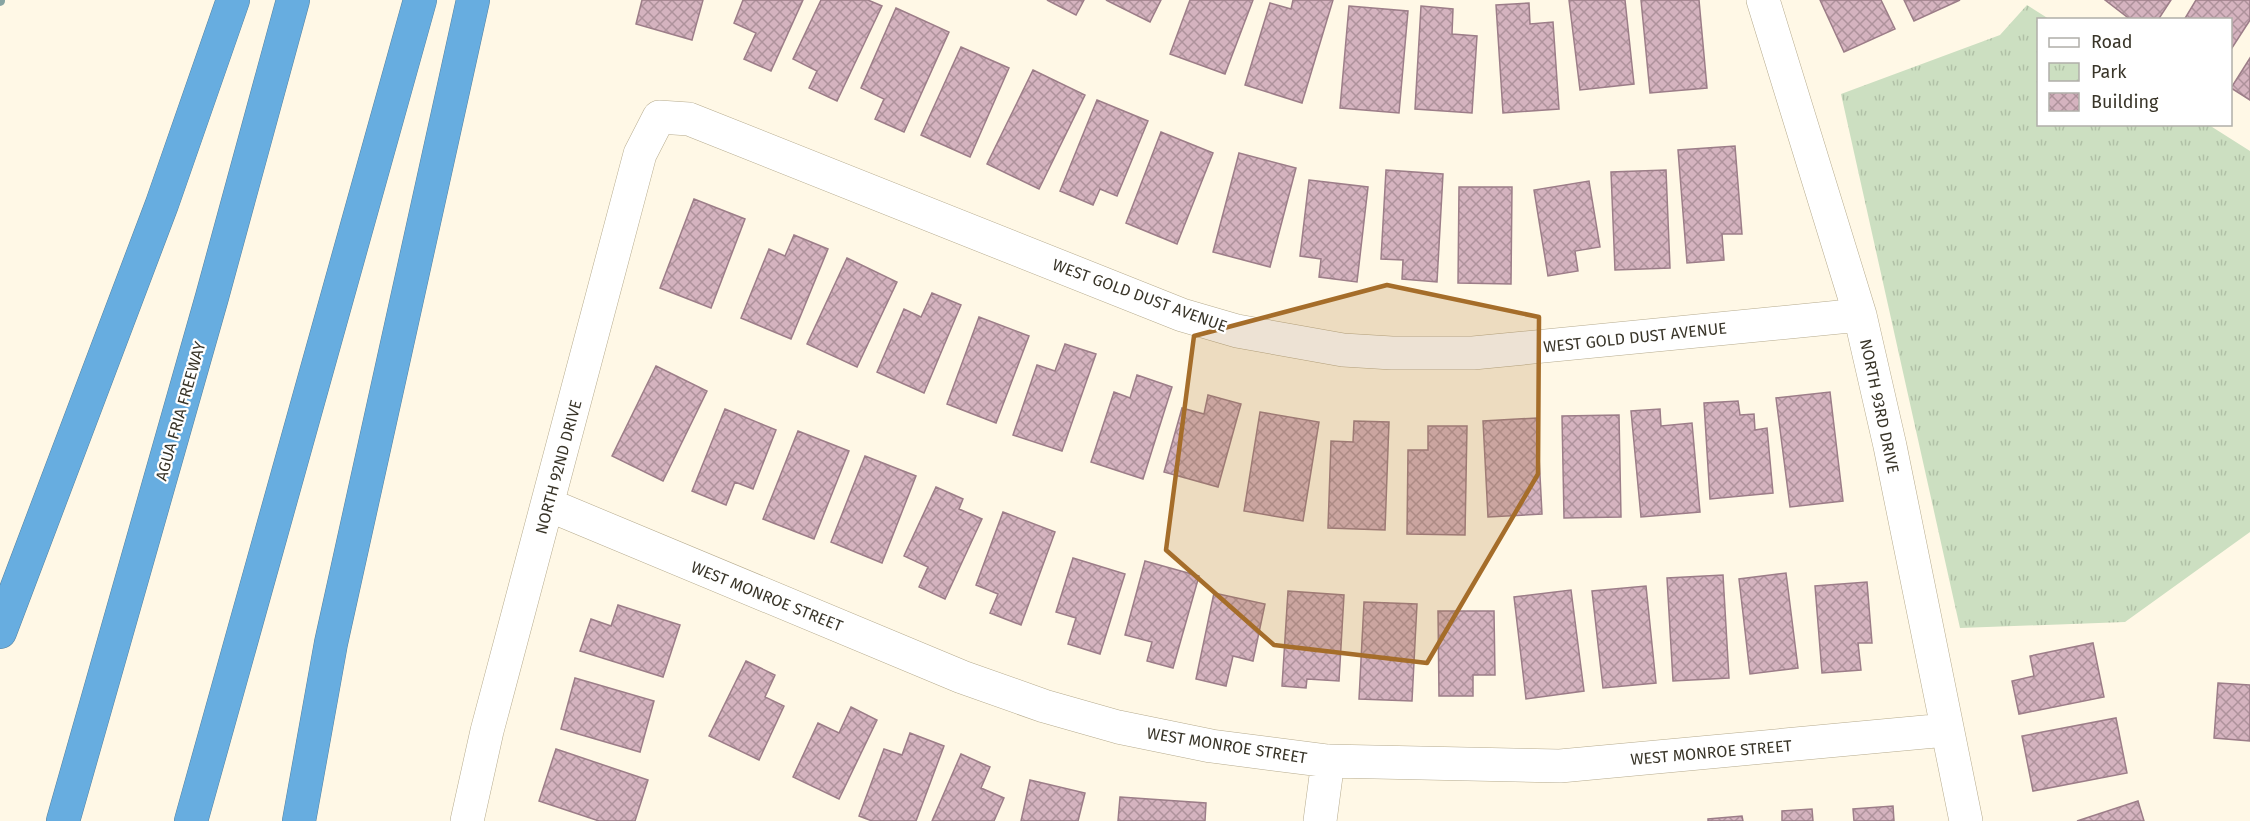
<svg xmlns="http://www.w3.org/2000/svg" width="2250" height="821" viewBox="0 0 2250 821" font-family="'Fira Sans',sans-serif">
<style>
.park{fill:url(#park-tufts)}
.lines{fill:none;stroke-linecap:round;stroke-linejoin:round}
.stream{stroke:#87a4a2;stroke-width:10}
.building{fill:url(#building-cross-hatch);stroke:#9c7d88;stroke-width:1.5}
.minor-casing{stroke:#b6ab8e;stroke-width:34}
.highway-casing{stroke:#5783a0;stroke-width:34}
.minor{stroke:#fff;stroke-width:33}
.highway{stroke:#67ade0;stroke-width:33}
.marked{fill:#a56d2a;fill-opacity:0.2;stroke:#a56d2a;stroke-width:4.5;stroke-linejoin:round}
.labels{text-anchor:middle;stroke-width:4.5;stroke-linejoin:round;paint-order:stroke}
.street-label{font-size:16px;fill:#393529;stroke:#fff}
</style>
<defs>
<pattern id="park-tufts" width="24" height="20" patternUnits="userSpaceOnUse" patternTransform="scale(1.5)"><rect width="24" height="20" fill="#ccdfc1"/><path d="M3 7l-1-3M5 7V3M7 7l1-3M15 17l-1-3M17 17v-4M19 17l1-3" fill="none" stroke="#b0c0a6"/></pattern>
<pattern id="building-cross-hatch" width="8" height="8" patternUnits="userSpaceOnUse" patternTransform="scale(1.5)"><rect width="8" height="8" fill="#d5b3bf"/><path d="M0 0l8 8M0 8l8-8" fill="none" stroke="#ae929b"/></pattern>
</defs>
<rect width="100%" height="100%" fill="#fff8e6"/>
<path class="park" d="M2027 5 2049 19 2038 20V124L2209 125 2250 151V532L2125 622 1960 628 1841 94 2000 35Z"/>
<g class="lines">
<path class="stream" d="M0 1V0"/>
</g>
<path class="building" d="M642 0H703L692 40 636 24Z
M743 0H803L771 71 744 59 756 33 734 23Z
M821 0H868L882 6 837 101 809 88 817 71 793 59Z
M1047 0H1084L1076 15Z
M1106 0H1161L1150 22Z
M1190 0H1253L1225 74 1170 54Z
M1293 0H1333L1302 103 1245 85 1270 3 1291 9Z
M1569 0H1625L1634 84 1580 90Z
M1641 0H1699L1707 88 1650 93Z
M1820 0H1881L1895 29 1844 52Z
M1904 0H1960L1914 21Z
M2105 0H2171L2158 20H2131Z
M2196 0H2250V20L2230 51V20H2184Z
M1529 3 1530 24 1553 22 1559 109 1503 113 1496 5Z
M1349 6 1408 11 1399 113 1340 108Z
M1421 6 1453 9 1452 34 1477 36 1472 113 1415 109Z
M896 8 949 32 904 132 875 119 884 99 861 88Z
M961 47 1009 68 970 157 921 135Z
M2250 58V100L2231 88Z
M1033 70 1085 95 1039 189 987 164Z
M1097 100 1148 121 1117 196 1100 189 1093 205 1060 191Z
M1161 132 1213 153 1177 244 1126 223Z
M1735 146 1742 234H1722L1724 260 1687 263 1678 150Z
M1239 153 1296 168 1270 267 1213 252Z
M1386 170 1443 174 1437 282 1402 279 1403 260 1381 259Z
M1666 170 1670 268 1615 270 1611 172Z
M1309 180 1368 187 1357 282 1319 277 1321 259 1300 256Z
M1589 181 1600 247 1575 251 1578 271 1548 276 1534 190Z
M1459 187H1512L1511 284 1458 283Z
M694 199 745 219 711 308 660 288Z
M794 235 828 249 791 339 741 318 769 249 785 256Z
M847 258 897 282 857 367 807 344Z
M932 293 961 305 924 393 877 372 904 309 921 317Z
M979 317 1029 336 996 423 947 404Z
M1065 344 1096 354 1062 451 1013 435 1037 365 1055 371Z
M656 366 707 391 663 481 612 456Z
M1137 375 1172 387 1143 479 1091 462 1114 392 1130 398Z
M1830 392 1843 501 1790 507 1776 398Z
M1208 395 1241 404 1218 487 1164 472 1182 408 1204 414Z
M1738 401 1740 415 1754 414 1755 430 1767 428 1773 493 1710 499 1704 403Z
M725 409 776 430 753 489 735 482 726 505 692 491Z
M1660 409 1661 426 1692 423 1700 512 1641 517 1631 411Z
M1260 412 1319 422 1303 521 1244 511Z
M1619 415 1621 517 1564 518 1562 416Z
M1537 418 1542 514 1488 517 1483 421Z
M1354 421 1389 422 1385 530 1328 528 1331 441 1353 442Z
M1428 426H1467L1465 535 1407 534 1408 450H1428Z
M798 431 849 451 814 539 763 519Z
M865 456 916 476 882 563 831 542Z
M936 487 963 499 959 509 982 519 945 599 919 587 928 567 904 556Z
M1003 512 1055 532 1021 625 990 613 998 594 976 585Z
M1073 558 1125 574 1100 654 1068 644 1076 618 1056 612Z
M1145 561 1199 576 1173 668 1147 661 1152 642 1125 635Z
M1786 573 1798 668 1750 674 1739 579Z
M1723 575 1729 678 1673 681 1667 578Z
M1867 582 1872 643H1858L1861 670 1822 673 1815 586Z
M1646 586 1656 683 1603 688 1592 591Z
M1571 590 1584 691 1526 699 1514 597Z
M1288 591 1344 595 1339 681 1307 679 1306 688 1282 686Z
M1214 593 1265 604 1253 661 1233 656 1226 686 1196 679Z
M1364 602 1417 604 1412 701 1359 699Z
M618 605 680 625 663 677 580 651 591 619 611 626Z
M1438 611H1494L1495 675H1473V696H1439Z
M2093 643 2104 697 2019 714 2012 681 2034 676 2030 656Z
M746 661 775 675 765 697 784 706 759 760 709 736Z
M575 678 654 701 640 752 561 729Z
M2218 683 2250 685V741L2214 738Z
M851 707 877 720 839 799 793 777 818 723 839 733Z
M2116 718 2127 773 2033 791 2022 736Z
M910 733 944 746 916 821H872L859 816 884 749 902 755Z
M556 749 648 780 635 821H599L539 801Z
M961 754 990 767 981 788 1004 798 994 821H932Z
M1030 780 1085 793 1078 821H1021Z
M1120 797 1206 803 1205 821H1118Z
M2138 801 2144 821H2077Z
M1893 806 1894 821H1854L1853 809Z
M1812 809 1813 821H1782V811Z
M1742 816 1743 821H1708V819Z"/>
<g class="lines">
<g class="minor-casing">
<path id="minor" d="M1763 0 1860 315 1890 446 1966 821
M549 505 962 677 1044 706 1118 727 1211 746 1328 761 1560 766 1946 730
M467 821 487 731 640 154 659 117 689 119 1182 315 1237 331 1343 350 1392 353H1473L1860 315
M1320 821 1328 761"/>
</g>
<g class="highway-casing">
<path id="highway" d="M0 632 162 204 233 0
M63 821 212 297 293 0
M191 821 420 0
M299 821 331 643 473 0"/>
</g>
<use href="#minor" class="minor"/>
<use href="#highway" class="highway"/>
</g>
<path class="marked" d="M1387 285 1539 317 1538 474 1427 663 1274 645 1166 550 1194 336Z"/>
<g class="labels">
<g class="street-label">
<text transform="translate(1140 295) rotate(20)" y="6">WEST GOLD DUST AVENUE</text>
<text transform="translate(1635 337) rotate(-6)" y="6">WEST GOLD DUST AVENUE</text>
<text transform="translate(1880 406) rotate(78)" y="6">NORTH 93RD DRIVE</text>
<text transform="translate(180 411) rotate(-74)" y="6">AGUA FRIA FREEWAY</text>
<text transform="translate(558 467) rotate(-75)" y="6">NORTH 92ND DRIVE</text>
<text transform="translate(767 596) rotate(22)" y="6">WEST MONROE STREET</text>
<text transform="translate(1227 745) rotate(9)" y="6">WEST MONROE STREET</text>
<text transform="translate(1711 752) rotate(-5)" y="6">WEST MONROE STREET</text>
</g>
</g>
<rect x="2037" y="18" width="195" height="108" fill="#ffffff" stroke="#b0aea9" stroke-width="1.5"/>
<rect x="2049" y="38" width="30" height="9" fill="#ffffff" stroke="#b0aea9" stroke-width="1.5"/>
<text x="2091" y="48" font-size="18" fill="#393529">Road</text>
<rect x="2049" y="63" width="30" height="18" fill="url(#park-tufts)" stroke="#b0aea9" stroke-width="1.5"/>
<text x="2091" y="78" font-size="18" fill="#393529">Park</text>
<rect x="2049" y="93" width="30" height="18" fill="url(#building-cross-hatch)" stroke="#b0aea9" stroke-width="1.5"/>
<text x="2091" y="108" font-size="18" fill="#393529">Building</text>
</svg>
